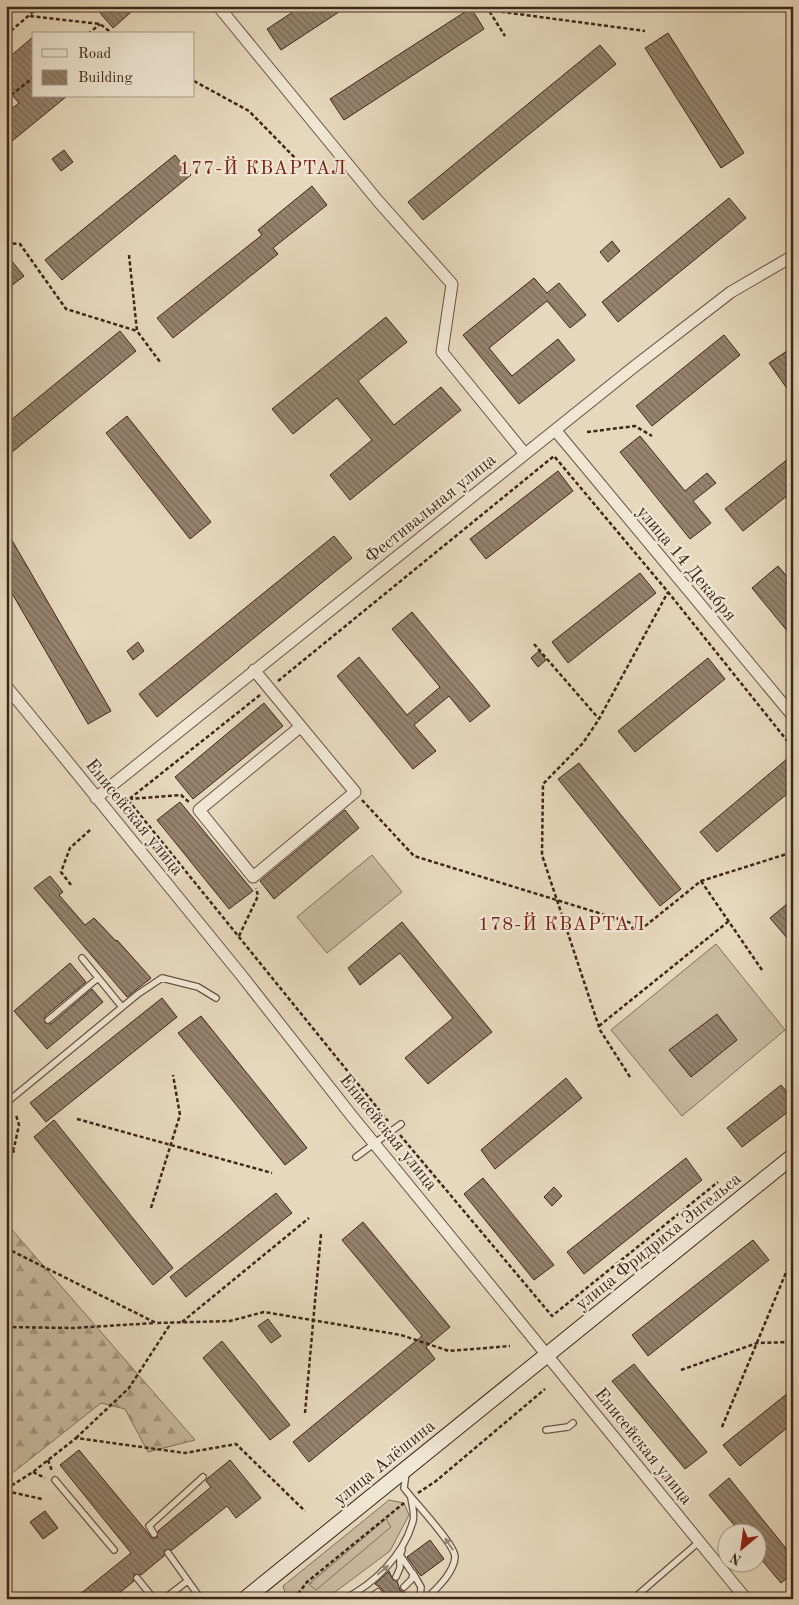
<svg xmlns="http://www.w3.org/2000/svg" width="799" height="1605" viewBox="0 0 799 1605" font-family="'Old Standard TT',serif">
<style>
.grass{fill:#c9baa0;stroke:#84705c}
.forest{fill:url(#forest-firs);stroke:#84705c}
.building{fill:url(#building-back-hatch);stroke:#3e2719}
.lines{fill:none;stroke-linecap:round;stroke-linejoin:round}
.lane-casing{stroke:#685342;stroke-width:8}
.street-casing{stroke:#685342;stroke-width:13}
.secondary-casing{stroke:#3e2719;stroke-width:17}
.path{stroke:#3e2719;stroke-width:2.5;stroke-dasharray:4 2.5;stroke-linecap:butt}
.lane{stroke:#efe6d3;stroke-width:5.5}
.street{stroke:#efe6d3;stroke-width:11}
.secondary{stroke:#efe6d3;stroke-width:15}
.oneway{fill:#968676}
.labels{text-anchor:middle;stroke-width:4.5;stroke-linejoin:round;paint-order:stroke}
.street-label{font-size:18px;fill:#3e2719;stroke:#efe6d3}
.neighbourhood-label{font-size:19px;letter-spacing:1px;fill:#7a1f14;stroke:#efe6d3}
</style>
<defs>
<pattern id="forest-firs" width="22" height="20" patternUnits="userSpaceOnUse" patternTransform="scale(1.25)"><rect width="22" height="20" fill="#c9baa0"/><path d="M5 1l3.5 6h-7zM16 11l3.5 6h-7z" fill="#a59782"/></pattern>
<pattern id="building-back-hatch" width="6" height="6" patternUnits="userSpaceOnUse" patternTransform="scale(1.25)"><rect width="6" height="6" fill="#95836e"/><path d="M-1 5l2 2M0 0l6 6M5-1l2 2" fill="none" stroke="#7b6b5a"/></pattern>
</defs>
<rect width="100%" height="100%" fill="#e6d8bc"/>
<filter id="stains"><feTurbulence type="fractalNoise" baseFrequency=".004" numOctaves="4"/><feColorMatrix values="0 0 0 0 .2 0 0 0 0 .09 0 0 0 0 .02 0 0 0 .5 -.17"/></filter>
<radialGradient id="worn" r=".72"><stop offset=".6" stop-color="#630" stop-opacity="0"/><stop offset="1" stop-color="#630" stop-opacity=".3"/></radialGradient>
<path class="grass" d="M372 855 402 892 327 953 297 917Z
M716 944 785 1030 682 1116 611 1030Z
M389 1500 404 1503 409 1515 390 1551 327 1598 292 1599 285 1592 283 1586Z"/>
<path class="forest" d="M6 1223 195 1440 148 1452 125 1409 101 1403 6 1478Z
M386 1519 391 1527 316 1590 309 1584Z"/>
<path class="building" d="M94 6H138L113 28Z
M302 6H348L281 50 267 29Z
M471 8 484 29 344 120 330 99Z
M668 33 744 153 721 168 645 48Z
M34 36V96H67L6 146V113L19 103 6 88V60Z
M600 45 616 64 423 220 408 202Z
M64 150 73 162 61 171 52 159Z
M175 155 191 175 62 280 45 260Z
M312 186 327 205 273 248 278 254 173 338 157 318 262 235 258 230Z
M729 198 746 218 618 322 602 302Z
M612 241 620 251 608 262 600 252Z
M6 254 24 276 6 290Z
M534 278 547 293 559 283 586 315 570 328 547 301 489 348 512 376 558 339 575 360 519 404 463 335Z
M386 317 407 342 358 381 394 425 441 387 461 410 350 500 330 475 372 440 337 398 293 434 272 409Z
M120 331 136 351 6 457V424Z
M724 335 740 355 652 426 636 406Z
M793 347V397L769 363Z
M127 416 211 522 190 539 106 433Z
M640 436 685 491 707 473 716 483 693 501 711 523 690 539 620 452Z
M793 455V491L743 531 725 509Z
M558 471 573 491 486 559 470 539Z
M6 530 111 711 88 724 6 583Z
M334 536 352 558 157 717 139 694Z
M778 566 789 579 786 582 793 590V638L752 588Z
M640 573 656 593 568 663 552 642Z
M412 612 490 706 470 722 449 696 414 725 436 751 413 769 337 676 359 657 407 715 440 687 392 629Z
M138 642 144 651 133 660 127 651Z
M539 651 546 660 538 667 531 658Z
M708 658 725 679 635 752 618 731Z
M264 703 283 726 193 799 175 777Z
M787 759 793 765V789L717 852 700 832Z
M579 763 681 889 660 906 558 779Z
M180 802 253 891 229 909 157 820Z
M345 810 359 828 274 899 260 881Z
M50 876 63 892 59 895 85 925 94 918 116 941 117 940 151 978 127 997 34 888Z
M793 899V945L770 918Z
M402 922 492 1032 428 1084 405 1058 453 1018 400 953 360 985 348 968Z
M70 963 86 982 45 1016V1023L51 1024 92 989 103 1002 47 1049 14 1011Z
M162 998 177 1017 46 1122 30 1103Z
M717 1014 737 1040 691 1077 669 1050Z
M201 1016 307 1148 285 1165 178 1033Z
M566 1078 582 1098 495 1169 481 1150Z
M781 1085 793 1099V1108L742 1147 727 1128Z
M54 1120 173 1268 153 1285 34 1137Z
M686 1158 702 1180 584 1274 567 1252Z
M483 1178 554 1265 534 1280 464 1194Z
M554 1187 562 1196 552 1206 544 1197Z
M276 1193 292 1213 186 1297 170 1277Z
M363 1222 450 1327 426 1347 435 1359 309 1462 293 1442 422 1336 342 1240Z
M753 1240 769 1260 648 1356 632 1335Z
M268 1319 281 1336 271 1343 258 1326Z
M222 1341 290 1425 270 1440 203 1358Z
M634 1364 707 1452 685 1469 612 1381Z
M793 1389V1423L740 1466 723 1445Z
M79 1450 152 1538H157L158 1531 211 1487 206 1481 208 1478 230 1460 261 1498 236 1518 227 1506 172 1550H165L164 1556 141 1575 134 1574V1581L112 1599H74L131 1553 60 1465Z
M729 1478 793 1557V1573L781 1583 756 1553V1532H740L709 1495Z
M45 1511 58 1528 43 1539 30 1522Z
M430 1540 444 1559 421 1576 407 1557Z
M389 1571 393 1580 397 1581 400 1590 406 1593 399 1599H387L382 1589 375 1584Z"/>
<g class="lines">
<g class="lane-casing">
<path id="lane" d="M82 958 122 1007
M48 1020 98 978
M6 1103 138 994 162 978 198 987 216 998
M356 1157 401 1124
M546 1430 568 1427 573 1423
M406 1473 404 1488C414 1502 455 1544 455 1557 454 1573 436 1589 426 1599
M55 1480 114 1550
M154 1534 149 1526 203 1477
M402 1550 400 1555 413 1574 412 1579 404 1587
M168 1553 201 1599
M413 1573 421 1587 420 1599
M396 1577 400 1568V1555
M137 1578 154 1599
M164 1599 186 1582
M344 1599C374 1584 404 1555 413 1521 415 1514 412 1505 411 1498
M367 1599 378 1592
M633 1599 700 1541"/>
</g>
<g class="street-casing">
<path id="street" d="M218 6 378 201 452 284 442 352 525 454
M556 431 793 716
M254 670 355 792 253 877 199 810 300 727
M6 686 242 976 351 1115 746 1599
M96 798 635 366 731 292 793 256"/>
</g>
<g class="secondary-casing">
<path id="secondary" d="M245 1599 793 1156"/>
</g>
<path class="path" d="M486 6 505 36
M791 6 793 7
M488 10 645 31
M30 16 100 24 113 34
M88 34 100 24
M6 35 40 6
M194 81 249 111 299 162
M6 99 34 77
M6 243 20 244 66 309 137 331
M129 255 137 331 160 362
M587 432 635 426 652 436
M534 644 599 719
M278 681 554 456 668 592 793 748
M260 695 128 800 388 1121
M129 799 181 795 190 803
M362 800 414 856 644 927 701 881 793 852
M701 881 762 970
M71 885 61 872 70 848 90 830
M239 936 258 896 256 888
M599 1026 729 921
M630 1077 600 1030 542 855 543 784 583 743 599 719 668 592
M77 1119 272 1173
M400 1135 552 1316 718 1182
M6 1154 14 1148 19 1125 16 1115
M6 1171 14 1150
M151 1208 180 1115 173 1075
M6 1248 156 1323 230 1321 264 1312 401 1335 449 1351 510 1346
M182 1322 309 1218
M6 1327 73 1328 155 1323
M681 1370 757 1343 793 1342
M305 1413 321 1234
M722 1427 787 1270
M76 1438 129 1388 171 1323
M48 1460 52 1471
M33 1472 45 1478
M6 1489 33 1472 76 1438 185 1453 236 1444 305 1511
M6 1491 42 1499
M418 1493 436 1481 545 1389
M294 1599 307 1582 404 1503"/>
<use href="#lane" class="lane"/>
<use href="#street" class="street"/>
<use href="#secondary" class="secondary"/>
</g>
<defs><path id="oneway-solid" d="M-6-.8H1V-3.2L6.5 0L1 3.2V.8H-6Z" transform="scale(1.25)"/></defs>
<g class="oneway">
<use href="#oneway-solid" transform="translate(449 1544) rotate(-124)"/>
<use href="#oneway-solid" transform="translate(383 1570) rotate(-40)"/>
</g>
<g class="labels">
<g class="street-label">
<text transform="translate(430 508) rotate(-39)" y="6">Фестивальная улица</text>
<text transform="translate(687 563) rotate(50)" y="6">улица 14 Декабря</text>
<text transform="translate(135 817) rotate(51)" y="6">Енисейская улица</text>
<text transform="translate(389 1132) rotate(51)" y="6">Енисейская улица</text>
<text transform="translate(658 1241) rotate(-39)" y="6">улица Фридриха Энгельса</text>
<text transform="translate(644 1446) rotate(51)" y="6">Енисейская улица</text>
<text transform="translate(384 1462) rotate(-39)" y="6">улица Алёшина</text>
</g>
<g class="neighbourhood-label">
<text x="263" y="174">177-Й КВАРТАЛ</text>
<text x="562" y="930">178-Й КВАРТАЛ</text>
</g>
</g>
<rect width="799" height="1605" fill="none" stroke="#e6d8bc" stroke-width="25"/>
<rect x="8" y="8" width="784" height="1590" fill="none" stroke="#3e2719" stroke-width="2.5"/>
<rect x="12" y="12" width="774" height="1580" fill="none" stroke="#3e2719"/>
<rect x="32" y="32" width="162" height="65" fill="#efe6d3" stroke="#a89a89"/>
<rect x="42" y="49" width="25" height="8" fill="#efe6d3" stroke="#a89a89"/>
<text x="78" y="58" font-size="15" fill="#3e2719">Road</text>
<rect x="42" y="70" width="25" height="15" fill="url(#building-back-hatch)" stroke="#a89a89"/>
<text x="78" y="82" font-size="15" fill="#3e2719">Building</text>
<g transform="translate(742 1548) rotate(209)"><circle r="24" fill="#efe6d3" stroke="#a89a89"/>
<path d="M0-4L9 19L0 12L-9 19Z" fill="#8f2418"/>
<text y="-8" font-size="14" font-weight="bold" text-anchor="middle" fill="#3e2719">N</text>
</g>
<rect width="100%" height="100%" filter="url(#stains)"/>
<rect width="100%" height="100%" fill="url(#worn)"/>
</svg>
